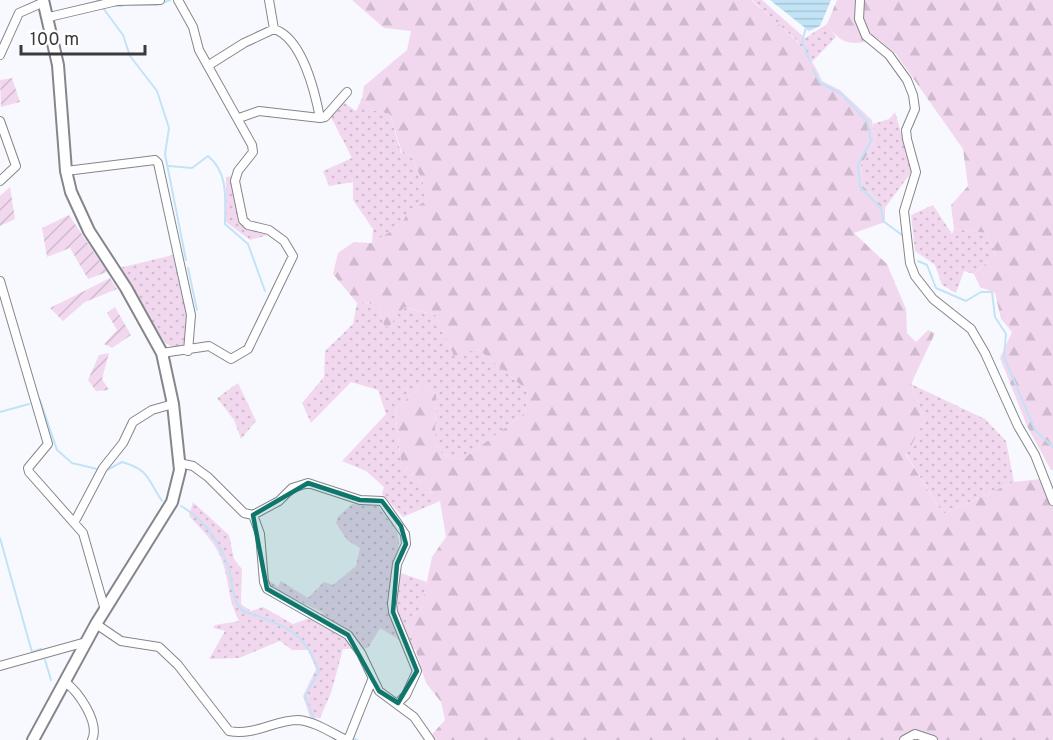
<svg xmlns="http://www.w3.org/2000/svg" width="1053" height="740" viewBox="0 0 1053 740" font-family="Overpass,sans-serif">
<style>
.grass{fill:url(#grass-dots)}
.forest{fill:url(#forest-firs)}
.garden{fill:url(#garden-furrows)}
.water{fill:url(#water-rules)}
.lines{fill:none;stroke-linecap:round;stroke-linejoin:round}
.stream{stroke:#c2e3f5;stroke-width:2}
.street-casing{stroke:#85868b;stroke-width:10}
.secondary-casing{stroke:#85868b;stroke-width:14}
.street{stroke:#fff;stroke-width:8}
.secondary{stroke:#fff;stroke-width:10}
.marked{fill:#0f766e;fill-opacity:0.2;stroke:#0f766e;stroke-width:4.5;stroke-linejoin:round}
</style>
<defs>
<pattern id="grass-dots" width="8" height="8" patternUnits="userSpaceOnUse" patternTransform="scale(1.5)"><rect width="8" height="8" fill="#f1d8ef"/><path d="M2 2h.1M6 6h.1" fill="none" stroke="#cfbace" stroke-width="1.8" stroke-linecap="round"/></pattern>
<pattern id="forest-firs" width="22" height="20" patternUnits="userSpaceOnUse" patternTransform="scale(1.5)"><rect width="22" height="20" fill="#f1d8ef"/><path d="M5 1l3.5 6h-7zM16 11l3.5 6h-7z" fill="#cfbace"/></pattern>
<pattern id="garden-furrows" width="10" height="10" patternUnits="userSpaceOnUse" patternTransform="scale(1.5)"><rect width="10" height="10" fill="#f1d8ef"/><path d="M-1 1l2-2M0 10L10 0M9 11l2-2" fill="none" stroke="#cfbace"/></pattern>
<pattern id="water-rules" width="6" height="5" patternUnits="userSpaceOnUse" patternTransform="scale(1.5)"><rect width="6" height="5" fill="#c2e3f5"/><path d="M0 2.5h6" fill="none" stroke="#a7c4d3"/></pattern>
</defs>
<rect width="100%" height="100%" fill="#f8f9ff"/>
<path class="grass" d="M752 0H762L805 38 827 24 836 37 812 62 796 40Z
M362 98 372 110 390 114 401 153 411 155 424 185V203L408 212 402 225 372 243 373 229 353 200V182L329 186 323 171 352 158 331 117 343 102 356 111Z
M895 112 912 171 885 208 863 186 861 165 875 141 873 124 889 119Z
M233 176V196L240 221 268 235 250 240 226 222V177Z
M933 205 952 234 954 229 986 233 996 254 974 274 964 271 956 293 942 285 935 265 915 251 911 215Z
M173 255 188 319 186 342C179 349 174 348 165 343L119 268Z
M357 303 378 304 384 325 403 307 436 315 454 355 478 349 528 391 525 413 463 459 442 454 435 442 436 394 422 385 395 410 401 462 440 501 403 517 382 494 384 487 366 471 342 461 386 414 378 390 351 382 311 423 302 403 324 377 325 351 353 324Z
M238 383 256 421 241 439 234 420 217 398Z
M911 384 985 419 1006 441 1014 482 943 514 906 454 925 420Z
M193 502 229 535 234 559 242 569 241 604 251 611 263 607 293 624 324 613 271 588 267 579 278 587 281 581 308 598 324 582 333 585 356 566 360 548 347 540 336 523 338 517 352 504 378 506C401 535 404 534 392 570L427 582 421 609 406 620 416 650 380 628 368 648 343 649 331 693 320 718 310 717 303 696 316 669 308 650H292L280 641 239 658 209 659 225 631 213 628 215 625 239 621C228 599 230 588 224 567 219 546 203 531 189 516Z"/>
<path class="forest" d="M352 0H751C778 24 808 46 822 81L840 90 872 120 875 141 861 165 863 186 885 208V222L854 233 887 264 906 309 907 333 916 342 928 330 935 333 911 384 925 420 906 455 943 514 1014 482 1040 479 1053 506V740H427L445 720 441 702 426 683 406 620 421 609 432 557 446 537 440 501 401 462 395 410 422 385 436 394 435 442 442 454 463 459 525 413 528 391 478 349 454 356 436 315 404 307 388 328 384 325 378 304 357 303 333 274 338 253 354 242 372 243 401 225 408 212 424 202V185L411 155 402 153 390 114 372 110 362 98 364 86 407 50 411 31 384 28Z
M837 0H1053V470H1051L1027 426 1000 358 1012 332 1001 319 995 293 980 287 974 274 996 254 986 233 954 229 951 205 968 186 963 149 896 54 878 39C853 45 842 47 827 24Z"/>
<path class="garden" d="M12 78 20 102 1 107 0 80Z
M10 187 15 219 0 226V196Z
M69 215 107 272 88 279 70 248 47 257 42 228Z
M110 278 117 289 85 302 63 321 50 308Z
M115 307 131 335 112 348 104 344 117 330 107 313Z
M109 353 102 379 109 390 96 391 88 380 99 355Z"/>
<path class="water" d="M770 0H831L820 26 809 31Z"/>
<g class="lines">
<path class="stream" d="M97 0 98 1
M133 5H157L170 0
M108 6H122
M103 8 123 35 130 56 157 91 169 128 165 154 186 260
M806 28 802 41 810 62
M813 70 820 83 840 93 867 121 871 141 858 164 860 187 881 208 883 221 902 235
M169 166 192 168 208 156C229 173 225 199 225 224L248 244 265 291
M918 261 927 265 936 288 966 301 981 292H992L995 317 1006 334 1004 357 1035 430 1053 447
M188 268 197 310
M40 400 57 450 72 463 97 469
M0 412 29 404
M105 471 122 462C150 470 147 479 162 501
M181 506C204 519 219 542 228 566 233 580 231 598 241 609 246 614 252 614 258 616 293 629 306 636 319 672L305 696 314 719 322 723
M0 538 32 652 41 649
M45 660 51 680
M330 727 344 734
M355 739 357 740"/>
<g class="street-casing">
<path id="street" d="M269 0 274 29
M860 0 859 19 866 36 889 55 907 80 913 95 915 109 906 130 907 139 916 172 904 211 910 263 915 276 933 299 971 329 985 353 1018 426 1035 455 1053 501
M49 17 117 1 160 0
M0 55 19 13 44 2
M209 65 244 43 274 29C302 38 315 92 320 118
M239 118 259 111 320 118 325 117 347 92
M0 121 16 166 0 181
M66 171 155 160 158 163 191 315 188 351
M0 281 48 444 28 468 29 472 83 533 105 610
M162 353 209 346 231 359 248 349 293 256 284 241 269 230 248 225 243 220 235 181 238 171 253 152 252 145 199 50 193 27 178 0
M179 463 193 466 208 477 244 513 253 515 260 534 264 582 267 589 348 635 361 653 379 691 414 717 430 740
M253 515 279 501 292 488 308 483 360 500 382 501 405 534 406 544 397 564 392 603 393 612 417 671 406 695 398 703
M74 523 103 468 123 443 133 422 152 410 173 404
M96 624 121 641 159 647 178 665 229 731C255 736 274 720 298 720 314 721 332 733 346 740
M0 666 86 642
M65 682C79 692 100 723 92 740
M348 740 372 680
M904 740 915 734 933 740"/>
</g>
<g class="secondary-casing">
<path id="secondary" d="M33 740 96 624 172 502 180 470 173 404 162 353 126 288 89 231 71 192 66 171 58 65 43 0"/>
</g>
<use href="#street" class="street"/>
<use href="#secondary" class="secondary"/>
</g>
<path class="marked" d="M308 483 360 500 382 501 401 526 406 544 397 564 393 612 417 671 398 703 379 691 348 635 267 589 253 515Z"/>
<path d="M21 45v9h124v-9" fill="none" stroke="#3a3a3c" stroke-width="3"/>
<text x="30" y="45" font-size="18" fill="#3a3a3c" stroke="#ffffff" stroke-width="4.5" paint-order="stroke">100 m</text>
</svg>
